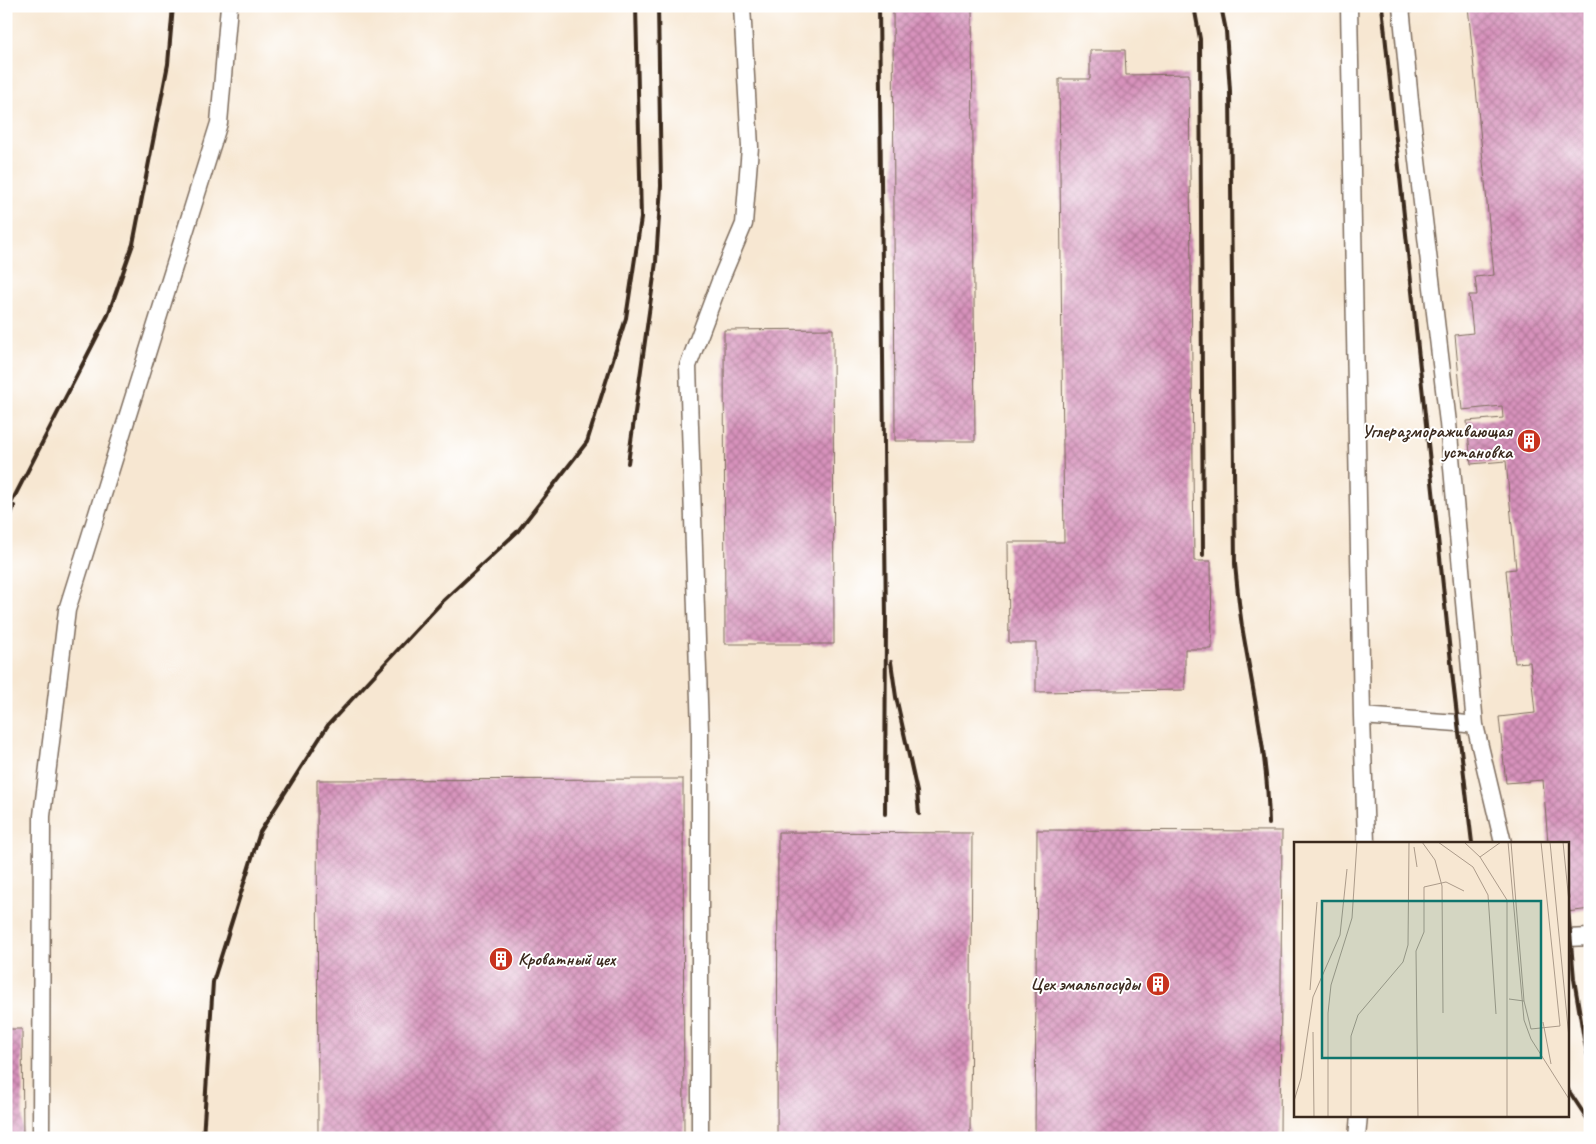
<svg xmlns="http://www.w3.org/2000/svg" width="1596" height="1144" viewBox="0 0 1596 1144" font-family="Caveat,sans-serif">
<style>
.building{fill:url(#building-cross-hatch)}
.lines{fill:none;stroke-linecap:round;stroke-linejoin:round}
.service-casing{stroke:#7d6c5d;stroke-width:19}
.service{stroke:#fff;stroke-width:16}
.rail{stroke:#3b2a1e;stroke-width:4}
.labels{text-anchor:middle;stroke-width:4;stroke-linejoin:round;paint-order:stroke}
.poi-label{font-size:18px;font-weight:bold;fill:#3b2a1e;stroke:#fff;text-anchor:end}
.inset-road{fill:none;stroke:#ac9b8a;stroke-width:1}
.view{fill:#0f766e;fill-opacity:0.15;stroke:#0f766e;stroke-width:2.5}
.inset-edge{fill:none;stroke:#3b2a1e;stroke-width:2.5}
</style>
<defs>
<pattern id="building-cross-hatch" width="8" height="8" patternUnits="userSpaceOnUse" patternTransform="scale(1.25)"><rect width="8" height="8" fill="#d792bc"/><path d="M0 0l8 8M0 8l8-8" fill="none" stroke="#b07798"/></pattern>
</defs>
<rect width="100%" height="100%" fill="#fff"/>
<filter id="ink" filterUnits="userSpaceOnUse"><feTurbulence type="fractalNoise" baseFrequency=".02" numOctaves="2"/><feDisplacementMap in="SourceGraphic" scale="10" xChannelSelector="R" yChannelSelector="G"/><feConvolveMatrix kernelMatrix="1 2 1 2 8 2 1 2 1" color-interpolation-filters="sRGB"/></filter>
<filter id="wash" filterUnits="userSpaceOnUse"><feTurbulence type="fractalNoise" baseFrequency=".0096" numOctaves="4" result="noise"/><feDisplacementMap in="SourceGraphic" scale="20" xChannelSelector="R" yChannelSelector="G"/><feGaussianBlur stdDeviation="1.12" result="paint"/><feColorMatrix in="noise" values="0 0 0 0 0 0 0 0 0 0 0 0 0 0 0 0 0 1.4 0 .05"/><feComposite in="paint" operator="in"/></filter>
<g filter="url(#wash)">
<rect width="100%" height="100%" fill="#f7e7d2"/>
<g id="blocks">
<path class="building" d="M893 6H972L975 441H895Z
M1468 6H1590V909L1567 912V843H1548L1543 780 1506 783 1499 717 1535 713 1530 662 1515 663 1506 570 1516 569 1506 461 1471 464 1467 421 1503 418 1502 406 1462 410 1455 335 1473 333 1469 295H1477L1475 277 1494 275Z
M1090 50H1125L1126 75 1189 74 1194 561H1211L1212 649H1185V690L1036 692V643H1009L1008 542H1064L1059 79H1090Z
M833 329 834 644H725L724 330Z
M683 779 684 1138H318L317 780Z
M1037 830 1282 831 1280 1138H1035Z
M778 832 972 833 970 1138H777Z
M6 1029H22L23 1138H6Z"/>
</g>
</g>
<g filter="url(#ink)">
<use href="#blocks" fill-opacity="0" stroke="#7d6c5d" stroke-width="1"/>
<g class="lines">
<g class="service-casing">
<path id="service" d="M1349 6 1362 716 1366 843
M1401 6 1410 101 1448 423 1475 725
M1362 716 1457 723 1475 725 1503 843
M1567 938 1590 937
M41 1138 42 816 67 610 219 123 229 6
M700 1138V731L688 366 720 281 744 224 750 147 742 6
M1357 1138 1359 1115"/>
</g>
<use href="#service" class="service"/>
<path class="rail" d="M879 6 886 620 885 814
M1194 6 1200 39 1203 555
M1221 6 1226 31 1230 91 1235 564C1237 585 1239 605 1242 626 1253 692 1268 757 1269 824
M1382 6 1453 681 1472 843
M628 463 656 262 661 186 658 6
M6 513 108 315 133 244 168 64 173 6
M6 529 14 506
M891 662 896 697 917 792 919 814
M1588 885 1590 898
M1567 896 1574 979 1584 1039 1590 1065
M1567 1088 1590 1123
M203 1138 213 982 260 832 328 725 443 601 518 531 587 442 626 318 641 218 636 6"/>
</g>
</g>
<defs>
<g id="building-disc" transform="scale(1.25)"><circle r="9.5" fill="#c8321e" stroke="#fff"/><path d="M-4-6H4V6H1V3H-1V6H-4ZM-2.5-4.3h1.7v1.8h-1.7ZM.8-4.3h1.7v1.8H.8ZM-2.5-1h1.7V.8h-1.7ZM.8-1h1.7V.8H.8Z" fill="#fff"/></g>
</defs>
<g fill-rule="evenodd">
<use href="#building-disc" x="1529" y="441"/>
<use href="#building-disc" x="501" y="959"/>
<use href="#building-disc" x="1158" y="984"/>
</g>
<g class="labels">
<g class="poi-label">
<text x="1512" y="437">Углеразмораживающая<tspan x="1512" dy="21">установка</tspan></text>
<text x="518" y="965" text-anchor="start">Кроватный цех</text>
<text x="1140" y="990">Цех эмальпосуды</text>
</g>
</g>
<g transform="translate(1294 842)">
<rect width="275" height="275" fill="#f7e7d2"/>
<path class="inset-road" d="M128 0 141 18 148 44 149 171M144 0 179 25 194 53 202 172M170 0 186 15 213 58V275M214 0 230 178 237 197 275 257M217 0 230 159M256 0 275 196M269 0 275 60M120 5 123 25M186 15 207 0M16 148 23 60M215 157 230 159 237 187 266 184 247 0M249 180 257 222M19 190 20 275M0 259 7 236 19 155 46 93 53 27M34 275V171L37 143 58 76 63 0M57 275V194L64 173 109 120 114 103 115 0M124 275 122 109 130 90V45L152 40 170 49"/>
<path class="view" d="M28 59H247V216H28Z"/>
<rect width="275" height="275" class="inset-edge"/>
</g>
<rect width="1596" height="1144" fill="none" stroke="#fff" stroke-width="25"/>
</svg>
